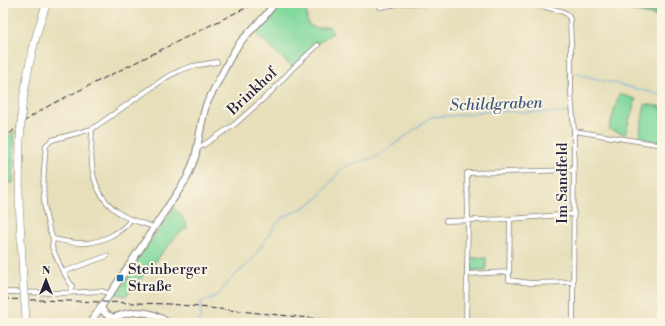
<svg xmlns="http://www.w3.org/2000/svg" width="665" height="326" viewBox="0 0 665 326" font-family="'Libre Bodoni',serif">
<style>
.green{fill:#82d99e;stroke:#527e6c}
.forest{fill:#69b985;stroke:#466e60}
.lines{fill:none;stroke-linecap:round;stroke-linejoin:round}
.stream{stroke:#67aadc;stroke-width:1}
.street-casing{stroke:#84807a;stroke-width:5.5}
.secondary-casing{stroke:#84807a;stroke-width:8}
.primary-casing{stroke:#84807a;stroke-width:8}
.street{stroke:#fff;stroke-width:4}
.secondary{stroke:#fff;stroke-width:6}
.primary{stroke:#fff;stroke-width:7}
.rail{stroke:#22223b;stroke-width:1;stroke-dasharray:6 3;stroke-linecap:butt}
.primary-bridge-casing{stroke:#84807a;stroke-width:8;stroke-linecap:butt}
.primary-bridge{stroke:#fff;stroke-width:7}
.poi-dot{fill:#1f6fb2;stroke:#fcf5e5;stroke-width:1.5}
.labels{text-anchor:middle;stroke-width:4;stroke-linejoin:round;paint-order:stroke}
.street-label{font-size:15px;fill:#22223b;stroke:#fcf5e5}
.poi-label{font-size:15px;fill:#22223b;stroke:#fcf5e5;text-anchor:start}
.water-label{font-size:16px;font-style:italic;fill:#3e587b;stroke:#fcf5e5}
</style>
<rect width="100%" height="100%" fill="#fcf5e5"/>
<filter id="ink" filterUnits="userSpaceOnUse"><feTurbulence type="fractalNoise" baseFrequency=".025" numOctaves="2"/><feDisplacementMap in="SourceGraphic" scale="8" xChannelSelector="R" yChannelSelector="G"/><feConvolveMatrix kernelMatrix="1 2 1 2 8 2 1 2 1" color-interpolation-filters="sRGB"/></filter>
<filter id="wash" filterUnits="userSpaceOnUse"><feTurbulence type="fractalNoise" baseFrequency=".012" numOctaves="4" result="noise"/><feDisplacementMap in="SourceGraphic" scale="16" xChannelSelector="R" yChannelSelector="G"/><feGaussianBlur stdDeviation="0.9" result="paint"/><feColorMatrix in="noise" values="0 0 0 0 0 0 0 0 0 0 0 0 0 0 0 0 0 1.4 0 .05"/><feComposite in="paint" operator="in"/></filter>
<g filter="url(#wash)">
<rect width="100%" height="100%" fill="#e6dfba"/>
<path class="green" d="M297 3H306L307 20 310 26 317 28 329 26 333 33 316 44 292 67 256 34 276 9 282 7Z
M619 94 636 99 625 134 609 129Z
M645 104 662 107V142L639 138Z
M15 130 13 183H3V143Z
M174 208C179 214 186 219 187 228L178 234 126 296 116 294C118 289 121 288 125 283 127 279 129 274 130 270Z
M470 258H486V270H470Z
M137 315C145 316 153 318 160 323H136Z"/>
<path class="forest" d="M617 3H662V18L629 10Z"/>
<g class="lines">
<path class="stream" d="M569 71H568L569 91
M573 73 662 95
M569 96 570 107
M199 323 201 316V302L204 300 211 299 219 294 230 280 251 261 275 226 282 218 306 206 318 198 343 167 357 162 374 158 385 151 403 138 431 117 462 115 483 111 570 113V111"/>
</g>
</g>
<g filter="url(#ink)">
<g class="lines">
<g class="street-casing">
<path id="street" d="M529 3 561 11 567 14 570 19 571 44V92L574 131
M274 5 288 3
M380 7 404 3 429 4 443 3
M92 129 52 140 46 145C43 176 40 210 53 239 65 241 76 244 88 243 103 241 123 232 131 219
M197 149 234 125 271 92 293 68 318 45
M510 219 509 280 530 283 573 282
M446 221 510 219 574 214
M154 227C143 223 131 221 122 215 89 194 90 163 92 129L167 77 181 70 193 66 217 62
M53 239 52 247 61 268 72 286 70 293
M63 272 107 256
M467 274 509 272
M3 292 64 293 102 291 110 294
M466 323 468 220 467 173 574 170
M573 323 574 131 662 145"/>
</g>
<g class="secondary-casing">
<path id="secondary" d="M101 306C103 313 106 315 112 317
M91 323 92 320 110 294 187 178 195 158 203 117 206 105 229 60 238 45 243 39 264 17 275 3
M102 323C125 311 146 306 168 323"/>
</g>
<g class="primary-casing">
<path id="primary" d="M22 107C27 71 34 37 47 3
M20 139 19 199 23 279"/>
</g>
<use href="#street" class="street"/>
<use href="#secondary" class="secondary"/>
<use href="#primary" class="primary"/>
<path class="rail" d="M3 140C18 125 35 113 54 103L237 12 258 3
M3 299 169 304 359 323"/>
<g class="primary-bridge-casing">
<path id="primary-bridge" d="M20 139 22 107
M23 279 26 319"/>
</g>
<use href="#primary-bridge" class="primary-bridge"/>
</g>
</g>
<rect class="poi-dot" x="116" y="274" width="8" height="8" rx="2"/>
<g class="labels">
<g class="street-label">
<text transform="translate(252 91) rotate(-43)" y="5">Brinkhof</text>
<text transform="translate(562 183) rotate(-90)" y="5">Im Sandfeld</text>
</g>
<g class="poi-label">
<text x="128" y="274">Steinberger<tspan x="128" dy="17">Straße</tspan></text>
</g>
<g class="water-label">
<text transform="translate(496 103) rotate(-2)" y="6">Schildgraben</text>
</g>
</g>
<rect width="665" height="326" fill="none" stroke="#fcf5e5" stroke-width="16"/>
<g transform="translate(46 280)" stroke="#fcf5e5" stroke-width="3" paint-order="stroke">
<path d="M0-3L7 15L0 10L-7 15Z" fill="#22223b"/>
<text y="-6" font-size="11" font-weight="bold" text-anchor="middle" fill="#22223b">N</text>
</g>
</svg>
